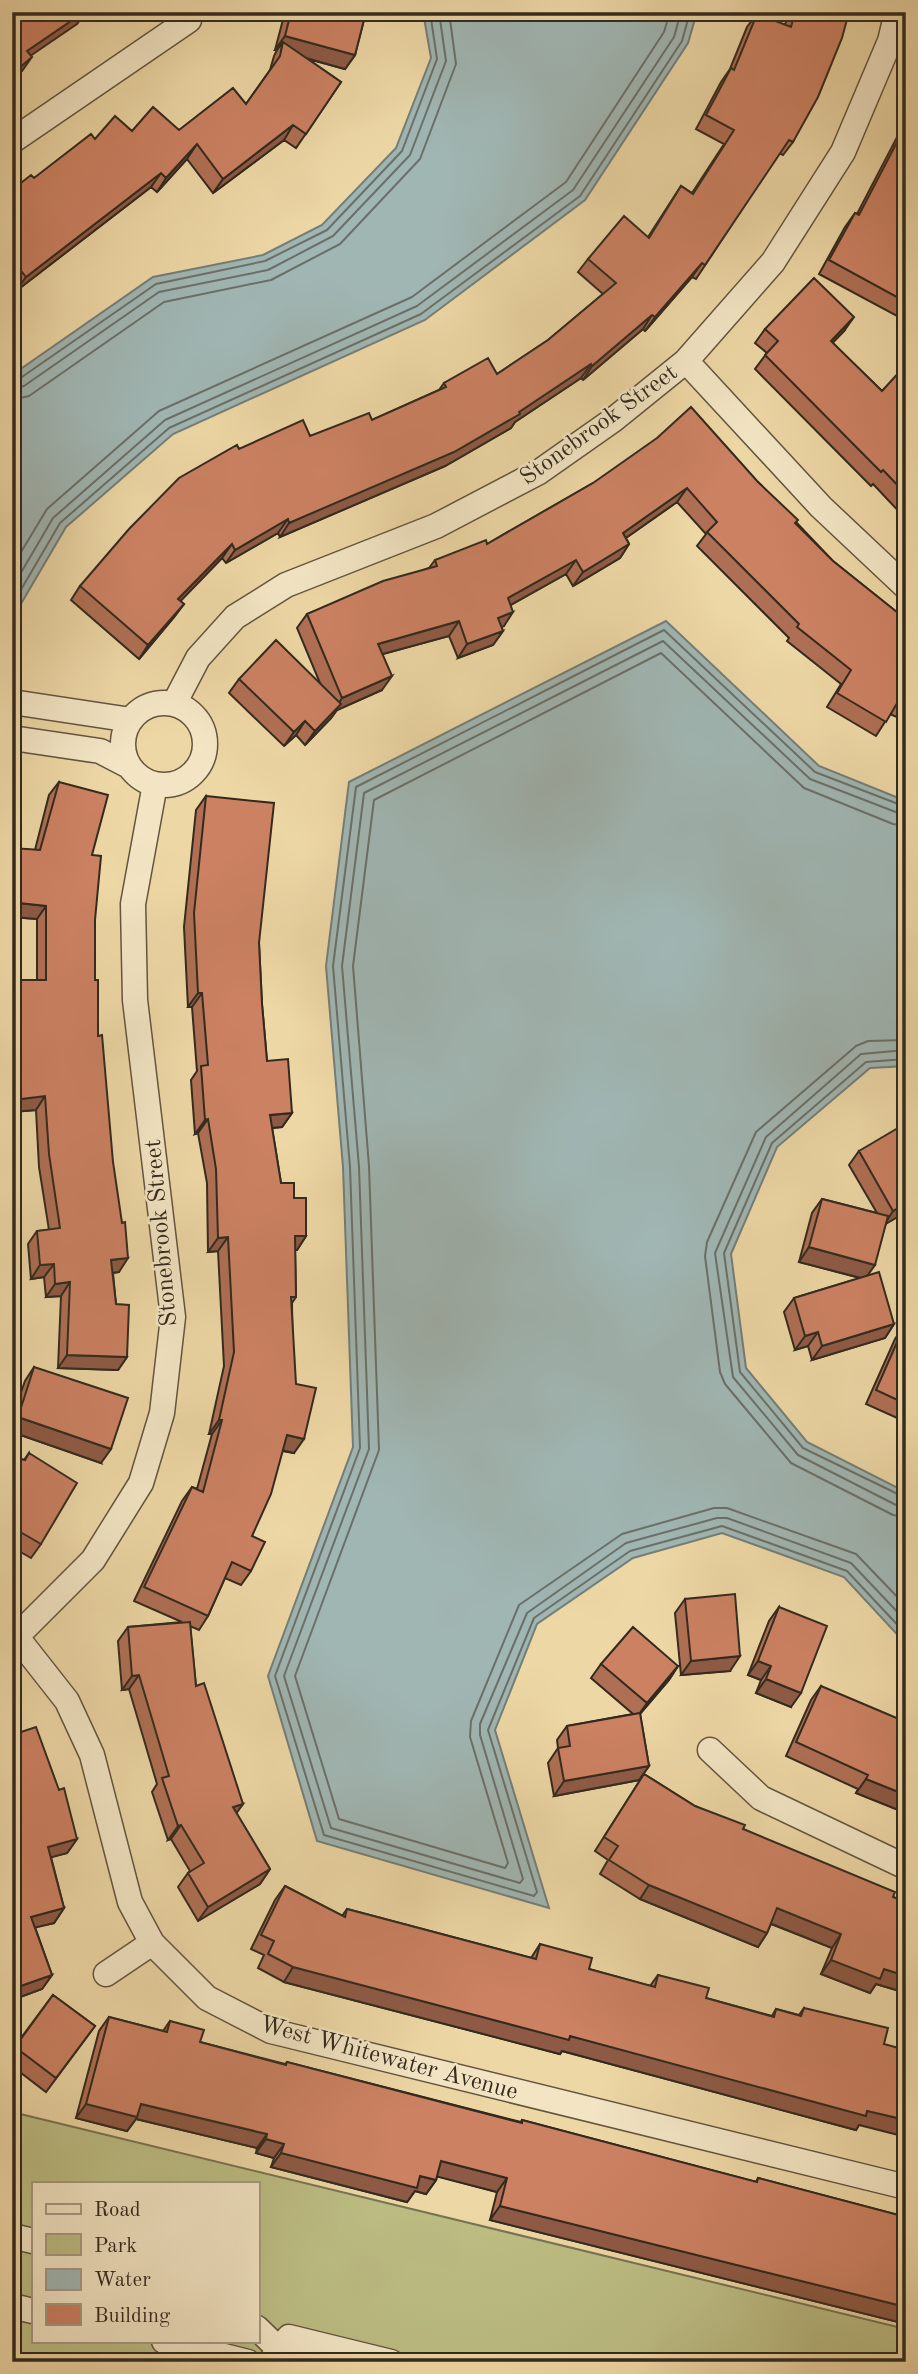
<svg xmlns="http://www.w3.org/2000/svg" width="918" height="2374" viewBox="0 0 918 2374" font-family="'Old Standard TT',serif">
<style>
.green{fill:#bcbd83;stroke:#787451;stroke-width:2;fill-rule:evenodd}
.water{fill:#a0b6b3;stroke:#747e78;stroke-width:2}
.lines{fill:none;stroke-linecap:round;stroke-linejoin:round}
.shore{stroke:#6a7069;stroke-width:2}
.minor-casing{stroke:#625540;stroke-width:27}
.minor{stroke:#f3e5c4;stroke-width:24}
.wall{fill:#af6f54;stroke:#332a1f;stroke-width:2}
.shaded-wall{fill:#8e5a45;stroke:#332a1f;stroke-width:2}
.building{fill:#cb8162;stroke:#332a1f;stroke-width:2}
.labels{text-anchor:middle;stroke-width:5;stroke-linejoin:round;paint-order:stroke}
.street-label{font-size:24px;fill:#332a1f;stroke:#f3e5c4}
</style>
<rect width="100%" height="100%" fill="#edd7a5"/>
<filter id="stains"><feTurbulence type="fractalNoise" baseFrequency=".00286" numOctaves="4"/><feColorMatrix values="0 0 0 0 .2 0 0 0 0 .09 0 0 0 0 .02 0 0 0 .5 -.17"/></filter>
<radialGradient id="worn" r=".72"><stop offset=".6" stop-color="#630" stop-opacity="0"/><stop offset="1" stop-color="#630" stop-opacity=".3"/></radialGradient>
<path class="green" d="M12 2112 906 2329V2362H12ZM33 2183H257V2341H33Z"/>
<path class="water" d="M423 12H697L688 43 585 200 425 320 173 434 66 527 15 614H12V375L153 277 263 255 322 225 396 148 431 58Z
M666 621 819 766 906 801V1066L870 1068 777 1147 731 1254 746 1368 807 1442 906 1492V1644L844 1577 722 1533 633 1558 537 1624 495 1730 549 1908 317 1841 268 1676 353 1447 343 1167 326 966 349 782Z"/>
<g class="lines">
<path class="shore" d="M12 381 19 379 156 284 265 261 327 230 402 151 437 59 430 12
M12 389 24 386 159 292 268 270 333 236 410 155 446 61 439 12
M12 400 29 396 164 302 271 280 340 244 420 159 456 64 449 12
M12 567 47 509 159 411 412 297 566 182 664 32 670 12
M12 588 53 518 165 420 417 306 573 190 674 37 681 12
M12 605 60 523 169 428 421 314 580 196 682 41 690 12
M906 807 815 772 664 630 356 787 333 966 350 1167 360 1448 275 1676 324 1835 534 1896 537 1892 488 1730 534 1618 630 1551 722 1526 847 1571 906 1634
M906 816 810 779 663 641 364 793 342 966 359 1167 369 1449 284 1676 331 1828 520 1883 523 1879 480 1735V1724L527 1613 626 1543 717 1518H727L851 1563 906 1621
M906 826 893 824 804 788 661 653 374 800 353 966 369 1166 379 1450 295 1676 339 1819 505 1868 508 1863 470 1737 471 1721 519 1605 622 1534 714 1508H727L856 1554 906 1606
M906 1040 868 1041 856 1046 756 1132 707 1242 705 1256 720 1372 725 1384 791 1463 893 1515 906 1517
M906 1050 861 1054 766 1137 715 1253 733 1377 798 1455 896 1505 906 1506
M906 1059 866 1062 772 1143 724 1253 740 1372 803 1448 906 1498"/>
<g class="minor-casing">
<path id="minor" d="M12 141 189 20 191 12
M686 361 821 507 906 587
M12 702 131 720
M123 744a41 41 0 1 1 82 0a41 41 0 1 1-82 0Z
M174 704 198 658 235 617 286 585 436 526 539 472 613 420 686 361 773 262 843 152 890 41 897 12
M12 738 100 751 129 766
M12 1631 67 1701 92 1755 130 1902 152 1943 207 1998 271 2031 906 2187
M17 1636 93 1560 141 1483 162 1413 173 1317 135 1000 133 904 155 784
M710 1750 761 1798 906 1867
M106 1974 152 1943
M12 2236 33 2241
M12 2306 33 2311
M257 2328 292 2362
M164 2341 248 2362
M270 2362 289 2337 391 2362"/>
</g>
<use href="#minor" class="minor"/>
</g>
<path class="wall" d="M285 12H366L355 55 345 69 308 59 341 82 296 148 284 140 213 193 187 159 157 192 151 187 16 291 12 286V190L34 178 95 139 132 131 179 130 246 104 270 70 274 56 277 50H275Z
M789 12H849L793 142 783 155 779 153 696 279 692 277 645 331 643 329 583 380 581 378 515 422 511 428 445 466 280 537 278 533 226 563 222 558 180 601 184 604 174 617 139 659 71 600 80 586 239 449 310 436 372 420 439 390 444 383 497 374 548 340 603 294 578 272 588 259 648 237 681 186 692 193 724 144 696 129 721 82 730 69 747 27 757 14 785 25Z
M906 120V303L897 316 819 274 845 227 855 213 857 214Z
M765 329 844 331 832 343 882 391 906 373V519L873 484 871 486 755 369 767 353 755 343Z
M758 482 833 561 898 613 906 618V721L890 714 876 736 827 707 841 684 787 641 789 638 697 546 706 534 677 502 626 538 629 544 620 558 573 586 566 574 511 605 504 626 501 627 503 631 493 645 458 658 449 636 383 654 382 690 337 710 331 718 305 745 296 735 284 746 229 693 239 679 320 683 297 628 307 614 429 568 435 560 487 544 593 483Z
M59 782 92 855 95 920V980L98 1036 119 1272 113 1273 116 1304 127 1357 118 1370 58 1368 61 1296 46 1297 44 1277 31 1279 28 1244 37 1231 49 1230 39 1167 36 1110 12 1112V980H37V919L12 917V849L35 850 49 795Z
M206 796 259 943 262 1004 267 1061 292 1113 282 1127 272 1128 281 1183 294 1198 306 1236 297 1250H295L296 1297 292 1303 294 1453 282 1451 252 1536 251 1571 241 1585 225 1578 208 1616 199 1630 190 1626 196 1686 243 1804 236 1813 270 1869 260 1884 198 1921 178 1887 188 1873 190 1871 171 1839 168 1840 152 1792 157 1784 129 1689 122 1690 118 1641 128 1627 182 1622 134 1601 182 1501 192 1487 197 1489 212 1434H209L224 1366 218 1251 208 1252 207 1183 198 1133 195 1134 191 1080 197 1071 192 1007H188L184 927 196 810Z
M859 1151 906 1212 886 1223 868 1275 894 1324 885 1338 812 1360 808 1346 795 1350 784 1312 794 1298 860 1278 799 1262 812 1213 822 1199 877 1213 849 1165Z
M905 1324 906 1325V1422L866 1404 895 1339Z
M34 1367 101 1463 12 1432V1418L25 1381Z
M29 1453 41 1544 31 1558 12 1547V1457L24 1460Z
M685 1599 730 1671 681 1675 675 1613Z
M779 1607 791 1707 756 1693 761 1680 748 1675 769 1621Z
M601 1664 678 1666 669 1680 640 1714 649 1766 639 1780 554 1796 548 1763 558 1748 557 1740 567 1726 633 1714 591 1678Z
M821 1686 906 1813 856 1793 858 1789 786 1756 811 1700Z
M12 1735 77 1839 67 1853 51 1857 64 1908 54 1923 35 1927 52 1975 42 1989 12 2000Z
M644 1774 695 1806 743 1829 893 1897 906 1902V1993L876 1984 870 1993 821 1974 832 1948 771 1924 767 1933 758 1947 640 1899 600 1874 608 1860 595 1851Z
M285 1886 342 1916 347 1909 531 1958 540 1944 589 1969 650 1986 658 1975 706 1998 772 2016 776 2009 799 2015 804 2008 859 2125 856 2130 562 2051 560 2054 284 1982 258 1968 264 1955 251 1949 275 1900Z
M53 1995 95 2026 46 2092 12 2066V2050Z
M109 2017 163 2031 170 2021 200 2042 285 2064 287 2062 521 2122 522 2120 756 2182 758 2178 906 2217V2324L490 2220 497 2192 437 2176 436 2180 426 2194 415 2191 407 2202 271 2167 274 2158 256 2153 257 2148 136 2119 127 2131 76 2118 99 2031Z"/>
<path class="shaded-wall" d="M84 12H86L77 24 17 65 27 51Z
M285 36 355 55 345 69 281 51 283 42 277 50H275Z
M32 57 22 71 12 79V74Z
M293 125 284 140 213 193 223 179Z
M197 144 187 159 157 192 166 178Z
M161 173 151 187 16 291 26 277Z
M702 263 692 277 645 331 655 317Z
M22 272 12 285V278Z
M652 315 643 329 583 380 592 366Z
M854 317 844 331 821 355 831 341Z
M591 364 581 378 515 422 511 428 445 466 280 537 289 523 519 412Z
M687 488 677 502 613 547 623 533Z
M288 519 278 533 226 563 235 550Z
M232 544 222 558 169 613 178 599Z
M629 544 620 558 573 586 583 572Z
M576 560 566 574 498 612 508 598Z
M184 604 174 617 139 659 148 645Z
M513 612 504 626 488 632 498 618Z
M459 621 449 636 368 658 378 644Z
M503 631 493 645 458 658 467 644Z
M392 676 382 690 337 710 331 718 305 745 315 731 333 712 342 698Z
M305 721 296 735 284 746 294 732Z
M12 885H21L12 897Z
M19 903 46 906 37 919 12 917V913Z
M198 993H202L192 1007H188Z
M45 1096 36 1110 12 1112 21 1099Z
M292 1113 282 1127 260 1129 270 1115Z
M208 1119 198 1133 195 1134 205 1120Z
M906 1203V1212L884 1225 893 1211Z
M295 1236H306L297 1250H285Z
M228 1237 218 1251 208 1252 218 1238Z
M809 1247 875 1265 865 1279 799 1262Z
M128 1258 119 1272 102 1274 111 1260Z
M54 1264 44 1277 31 1279 40 1265Z
M70 1282 61 1296 46 1297 55 1284Z
M894 1324 885 1338 812 1360 822 1346Z
M818 1332 808 1346 795 1350 805 1336Z
M67 1355 127 1357 118 1370 58 1368Z
M18 1417 111 1449 101 1463 12 1432V1425Z
M219 1420H222L212 1434H209Z
M287 1435 304 1439 294 1453 277 1449Z
M740 1656 730 1671 681 1675 691 1661Z
M758 1661 771 1666 761 1680 748 1675Z
M678 1666 669 1680 637 1717 647 1703Z
M139 1675 129 1689 122 1690 132 1676Z
M766 1679 801 1693 791 1707 756 1693Z
M649 1766 639 1780 554 1796 564 1781Z
M866 1779 906 1795V1813L856 1793Z
M243 1804 233 1818V1807Z
M181 1825 171 1839 168 1840 178 1826Z
M77 1839 67 1853 38 1861 48 1847Z
M270 1869 260 1884 198 1921 208 1907Z
M649 1885 767 1933 758 1947 640 1899Z
M64 1908 54 1923 21 1931 31 1917Z
M777 1908 841 1934 832 1948 767 1922Z
M831 1960 884 1969 906 1976V1993L876 1984 870 1993 821 1974Z
M293 1967 906 2120V2137L859 2125 856 2130 562 2051 560 2054 284 1982Z
M52 1975 42 1989 12 2000V1989Z
M86 2104H141L267 2134 257 2148 136 2119 127 2131 76 2118Z
M266 2139 284 2144 274 2158 256 2153Z
M281 2153 420 2176 436 2180 426 2194 415 2191 407 2202 271 2167Z
M441 2161 507 2178 497 2192 431 2175Z
M500 2206 906 2307V2324L490 2220Z"/>
<path class="building" d="M12 12H84L27 51 32 57 12 74Z
M291 12H366L355 55 285 36Z
M795 12H849L842 38 818 97 793 142 789 140 705 265 702 263 655 317 652 315 592 366 591 364 519 412 520 414 454 452 289 523 288 519 235 550 232 544 178 599 184 604 148 645 80 586 129 529 179 478 237 445 239 449 303 420 310 436 369 413 372 420 446 387 444 383 488 358 497 374 548 340 616 283 588 259 624 216 649 238 681 186 693 194 734 130 706 115 731 68 734 70 757 14 791 27Z
M283 42 341 82 306 134 293 125 223 179 197 144 166 178 161 173 26 277 22 272 12 278V190L31 175 34 178 91 134 95 139 115 116 132 131 153 107 179 130 233 88 246 104 280 56Z
M906 125V302L829 260 855 213 859 215Z
M814 278 854 317 831 341 882 391 902 369 906 373V494L883 470 881 472 765 355 778 341 765 329Z
M691 407 758 482 798 520 795 523 833 561 898 613 906 618V703L899 700 886 722 837 693 851 670 797 627 799 624 707 532 717 522 687 488 623 533 629 544 583 572 576 560 508 598 513 612 498 618 503 631 467 644 459 621 378 644 392 676 342 698 307 614 383 581 437 566 435 560 486 540 487 544 593 483 657 438Z
M276 640 341 704 315 731 305 721 294 732 239 679Z
M59 782 108 795 92 855 101 856 95 920V980H98V1036L102 1035 113 1162 122 1223 125 1222 128 1258 111 1260 116 1304 129 1305 127 1357 67 1355 70 1282 55 1284 54 1264 40 1265 37 1231 60 1228 49 1154 45 1096 21 1099 12 1037V980H46V906L19 903 21 885H12L13 848 40 850Z
M206 796 274 803 259 943 262 1004 267 1061 288 1059 292 1113 270 1115 281 1183H294V1198H306V1236H295L296 1297H291L296 1384 316 1388 304 1439 287 1435 271 1494 252 1536 265 1542 251 1571 232 1562 208 1616 144 1587 192 1487 203 1492 222 1420H219L234 1352 228 1237 218 1238 216 1169 208 1119 205 1120 201 1066 208 1065 202 993H198L194 913Z
M903 1125 906 1129V1203L893 1211 859 1151Z
M822 1199 888 1216 875 1265 809 1247Z
M879 1272 894 1324 822 1346 818 1332 805 1336 794 1298Z
M905 1324 906 1325V1404L876 1390Z
M34 1367 128 1398 111 1449 18 1417Z
M29 1453 77 1483 41 1544 15 1529 12 1534V1457L25 1460Z
M735 1594 740 1656 691 1661 685 1599Z
M779 1607 827 1626 801 1693 766 1679 771 1666 758 1661Z
M190 1622 196 1686 204 1683 243 1804 233 1807 270 1869 208 1907 188 1873 204 1863 181 1825 178 1826 162 1778 169 1776 139 1675 132 1676 128 1627Z
M633 1627 678 1666 647 1703 601 1664Z
M821 1686 906 1722V1795L866 1779 868 1775 796 1742Z
M640 1713 649 1766 564 1781 558 1748 570 1746 567 1726Z
M36 1727 59 1790 64 1788 77 1839 48 1847 64 1908 31 1917 52 1975 12 1989V1864L18 1863 12 1838V1735Z
M644 1774 695 1806 745 1825 743 1829 895 1892 893 1897 906 1902V1976L884 1969 880 1979 831 1960 841 1934 777 1908 767 1933 649 1885 609 1860 618 1846 604 1837Z
M285 1886 345 1917 347 1909 536 1959 540 1944 592 1958 589 1969 655 1987 658 1975 709 1988 706 1998 774 2017 776 2009 801 2016 804 2008 888 2028 884 2044 906 2050V2120L867 2111 866 2116 570 2036 569 2040 293 1967 268 1954 274 1941 261 1935Z
M53 1995 95 2026 56 2078 15 2047Z
M109 2017 167 2032 170 2021 204 2030 200 2042 286 2065 287 2062 522 2123V2120L757 2182 758 2178 906 2217V2307L500 2206 507 2178 441 2161 436 2180 420 2176 417 2188 281 2153 284 2144 266 2139 267 2134 141 2104 137 2117 86 2104Z"/>
<g class="labels">
<g class="street-label">
<text transform="translate(598 424) rotate(-36)" y="8">Stonebrook Street</text>
<text transform="translate(160 1233) rotate(-95)" y="8">Stonebrook Street</text>
<text transform="translate(389 2057) rotate(15)" y="8">West Whitewater Avenue</text>
</g>
</g>
<rect width="918" height="2374" fill="none" stroke="#edd7a5" stroke-width="42"/>
<rect x="14" y="14" width="890" height="2346" fill="none" stroke="#332a1f" stroke-width="3.5"/>
<rect x="21" y="21" width="876" height="2332" fill="none" stroke="#332a1f" stroke-width="2"/>
<rect x="32" y="2182" width="228" height="161" fill="#f3e5c4" stroke="#a69a82" stroke-width="2"/>
<rect x="46" y="2204" width="35" height="10" fill="#f3e5c4" stroke="#a69a82" stroke-width="2"/>
<text x="94" y="2216" font-size="21" fill="#332a1f">Road</text>
<rect x="46" y="2234" width="35" height="21" fill="#bcbd83" stroke="#a69a82" stroke-width="2"/>
<text x="94" y="2252" font-size="21" fill="#332a1f">Park</text>
<rect x="46" y="2269" width="35" height="21" fill="#a0b6b3" stroke="#a69a82" stroke-width="2"/>
<text x="94" y="2286" font-size="21" fill="#332a1f">Water</text>
<rect x="46" y="2304" width="35" height="21" fill="#cb8162" stroke="#a69a82" stroke-width="2"/>
<text x="94" y="2322" font-size="21" fill="#332a1f">Building</text>
<rect width="100%" height="100%" filter="url(#stains)"/>
<rect width="100%" height="100%" fill="url(#worn)"/>
</svg>
